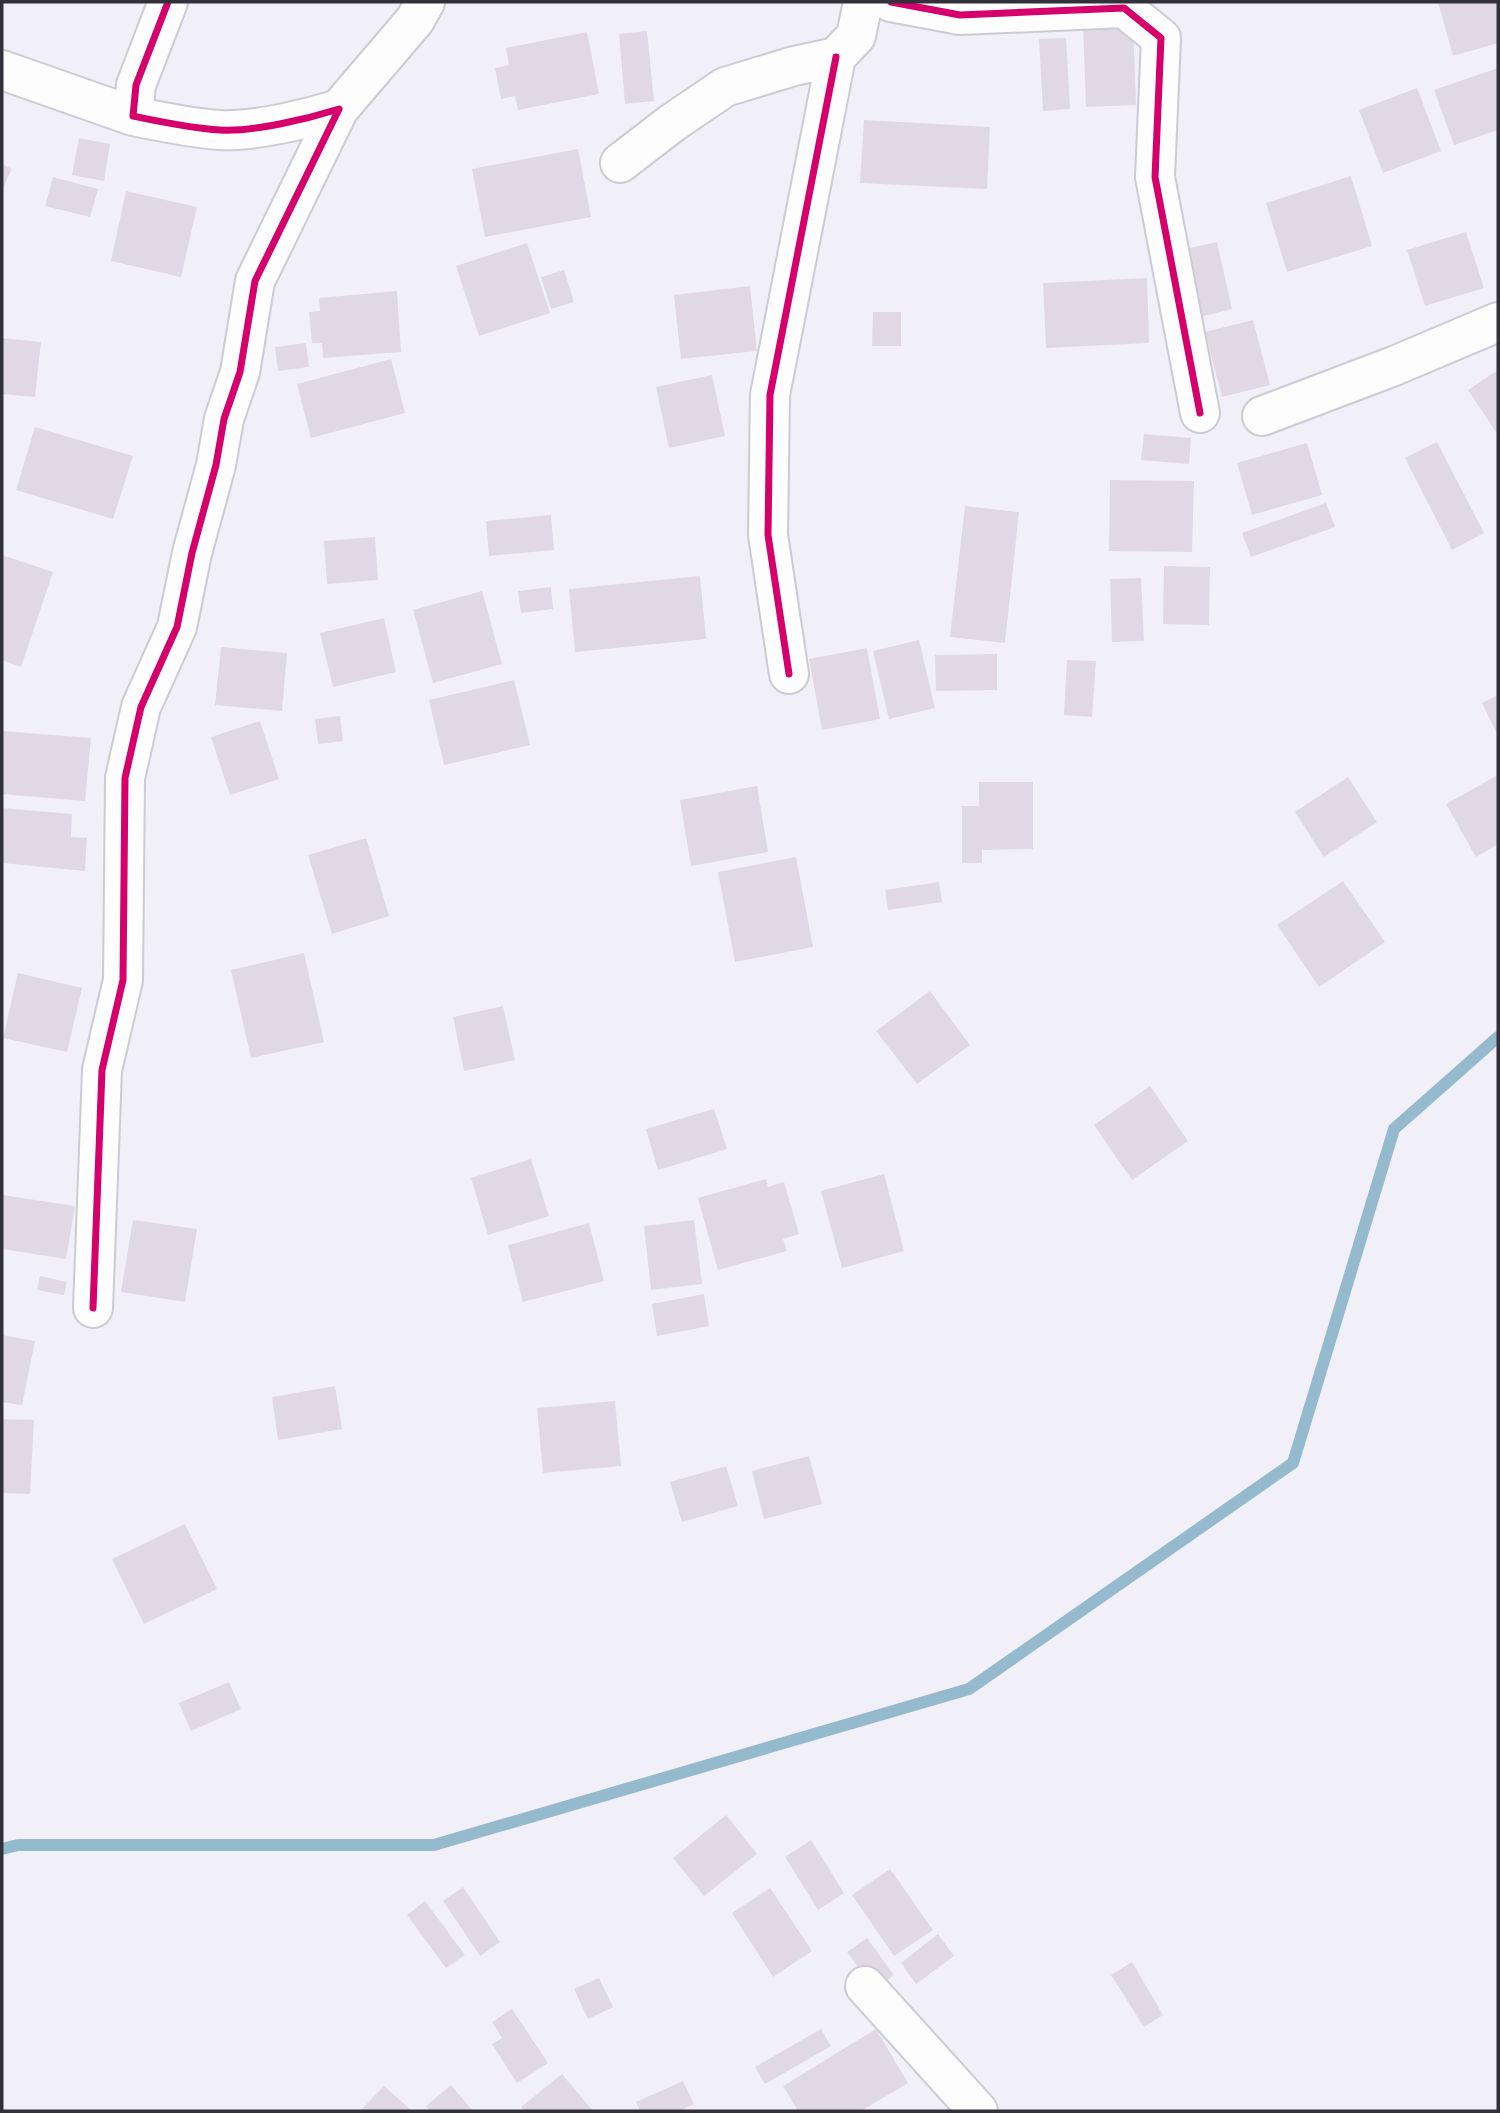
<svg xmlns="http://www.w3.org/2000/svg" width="1500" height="2113" viewBox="0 0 1500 2113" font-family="'Public Sans',sans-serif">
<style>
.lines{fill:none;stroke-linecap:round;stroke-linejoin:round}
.stream{stroke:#95b9cd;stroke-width:12}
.building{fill:#e0d9e5}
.minor-casing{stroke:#cbcbd3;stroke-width:42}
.minor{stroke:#fdfdfe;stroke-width:38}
.cycleway-casing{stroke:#fff;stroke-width:11}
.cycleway{stroke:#d6006c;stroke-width:7}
</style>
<rect width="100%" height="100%" fill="#f1f0f8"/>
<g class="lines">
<path class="stream" d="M2 1849 18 1845H434L969 1689 1293 1463 1394 1129 1498 1037"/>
</g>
<path class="building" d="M1438 2H1498V43L1453 56Z
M1133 21 1136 105 1086 107 1083 23Z
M647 31 654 101 625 104 619 34Z
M587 32 599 94 518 110 515 96 501 99 495 68 509 65 506 48Z
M1066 38 1070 109 1043 111 1039 39Z
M1498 68V130L1454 145 1434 90Z
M1417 88 1441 151 1383 173 1359 110Z
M864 120 990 127 987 189 860 183Z
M79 138 110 144 104 181 72 175Z
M578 149 591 217 485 237 472 169Z
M2 164 12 169 2 190Z
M1351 176 1372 246 1287 272 1266 203Z
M53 177 98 189 90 217 45 206Z
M126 191 197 207 181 277 111 261Z
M1466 232 1484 288 1425 306 1407 250Z
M1217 242 1232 309 1196 318 1181 250Z
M527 243 550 313 479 336 456 266Z
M564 270 574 302 551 309 541 277Z
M1147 278 1149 343 1046 348 1043 283Z
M750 286 757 351 681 359 674 295Z
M397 291 401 352 323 358 322 343H312L309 312 320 311 319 298Z
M873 312H901V346H872Z
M1253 320 1270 385 1222 397 1205 332Z
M2 338 41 342 35 397 2 394Z
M306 343 309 367 278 371 275 347Z
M391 359 405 413 311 438 297 384Z
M1498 370V435L1468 390Z
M712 375 725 436 669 448 656 387Z
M35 427 133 456 113 519 16 490Z
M1144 434 1191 438 1189 464 1141 460Z
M1437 442 1484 533 1452 550 1405 458Z
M1307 443 1322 495 1252 515 1237 463Z
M1110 480 1194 481 1192 552 1109 551Z
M1326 503 1335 527 1251 557 1242 533Z
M965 506 1019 512 1005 643 950 637Z
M551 515 554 550 489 556 486 521Z
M375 537 378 580 327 584 324 541Z
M2 555 53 572 21 667 2 660Z
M1164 566 1210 567 1209 625 1163 624Z
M700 576 706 639 575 652 569 589Z
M1141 578 1144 641 1112 642 1110 579Z
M551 587 553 609 521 613 518 591Z
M482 591 502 664 433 683 413 610Z
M384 618 396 672 333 687 320 633Z
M919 640 935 708 889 719 873 651Z
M221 647 287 653 282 711 215 705Z
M867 648 880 719 822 730 809 659Z
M997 654V690L936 691 935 655Z
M1067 660 1096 661 1092 717 1064 715Z
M514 680 530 745 444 765 429 700Z
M1498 695V736L1482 703Z
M340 716 343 741 318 744 315 719Z
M260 721 279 779 230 795 211 737Z
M2 731 91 738 85 801 2 794Z
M1498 775V844L1476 857 1446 804Z
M1348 777 1377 822 1324 857 1295 812Z
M979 782H1033V849L982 850V863H962V806H979Z
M757 786 768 852 691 866 680 800Z
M2 808 72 814 71 837 87 838 85 871 2 863Z
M366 838 389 916 332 934 308 855Z
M796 857 813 947 735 962 718 872Z
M1343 881 1385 942 1319 987 1277 925Z
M939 882 942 902 888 910 885 890Z
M304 953 324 1042 251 1058 231 970Z
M18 973 82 988 67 1052 3 1038Z
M930 991 970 1045 917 1084 876 1031Z
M503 1006 515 1060 464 1071 453 1017Z
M1150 1086 1188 1141 1132 1180 1094 1125Z
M714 1109 727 1149 658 1170 646 1129Z
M531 1159 549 1216 488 1235 471 1178Z
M884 1174 904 1251 842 1268 821 1191Z
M766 1179 768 1187 784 1182 799 1234 783 1239 787 1251 718 1270 698 1198Z
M2 1195 75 1206 66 1259 2 1249Z
M133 1220 197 1229 185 1302 121 1292Z
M694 1220 702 1284 651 1290 644 1226Z
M589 1223 604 1281 523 1302 508 1245Z
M40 1276 67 1282 64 1295 37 1290Z
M704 1294 709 1326 657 1336 652 1304Z
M2 1335 35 1341 22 1405 2 1402Z
M335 1386 342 1429 278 1440 272 1397Z
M615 1401 621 1466 543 1473 537 1408Z
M2 1419 34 1420 30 1494 2 1493Z
M809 1456 822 1504 764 1519 752 1471Z
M726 1466 738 1506 682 1522 670 1482Z
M185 1524 217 1589 144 1624 112 1559Z
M229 1682 241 1709 191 1731 179 1703Z
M726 1815 757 1854 704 1896 673 1858Z
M811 1840 844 1893 818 1910 785 1857Z
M890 1869 933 1930 894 1956 852 1895Z
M463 1887 500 1942 480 1956 443 1901Z
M770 1888 812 1951 773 1977 732 1913Z
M425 1901 465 1955 446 1968 407 1915Z
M938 1934 954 1956 916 1984 901 1963Z
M867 1938 894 1975 875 1990 847 1952Z
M1132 1962 1163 2015 1144 2027 1111 1975Z
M599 1978 613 2007 588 2019 574 1989Z
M512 2009 548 2063 517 2083 492 2044 502 2038 492 2022Z
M821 2029 831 2046 765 2084 755 2067Z
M876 2029 908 2083 861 2111H798L783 2086Z
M562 2074 593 2111H524L521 2107Z
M683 2081 694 2104 679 2111H640L636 2102Z
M451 2085 473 2111H430L426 2106Z
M384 2086 412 2111H360Z"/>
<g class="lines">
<g class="minor-casing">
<path id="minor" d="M891 2 960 15 1124 8 1161 38 1155 177 1200 413
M2 70 133 116
M339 109 415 20 425 2
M620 163 672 123 725 87 794 66 836 57 856 36 863 2
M1262 416 1394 366 1498 322
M789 674 768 535 770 395 836 57
M93 1308 102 1070 123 980 125 778 141 707 177 627 192 553 216 465 224 419 240 372 255 281 339 109C307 119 253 132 220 130 190 128 162 122 133 116L136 85 168 2
M865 1986 978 2111"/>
</g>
<use href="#minor" class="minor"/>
<g class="cycleway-casing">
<path id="cycleway" d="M891 2 960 15 1124 8 1161 38 1155 177 1200 413
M789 674 768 535 770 395 836 57
M93 1308 102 1070 123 980 125 778 141 707 177 627 192 553 216 465 224 419 240 372 255 281 339 109C307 119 253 132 220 130 190 128 162 122 133 116L136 85 168 2"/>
</g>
<use href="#cycleway" class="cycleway"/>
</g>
<rect width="1500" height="2113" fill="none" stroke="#32313a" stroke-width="7"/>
</svg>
